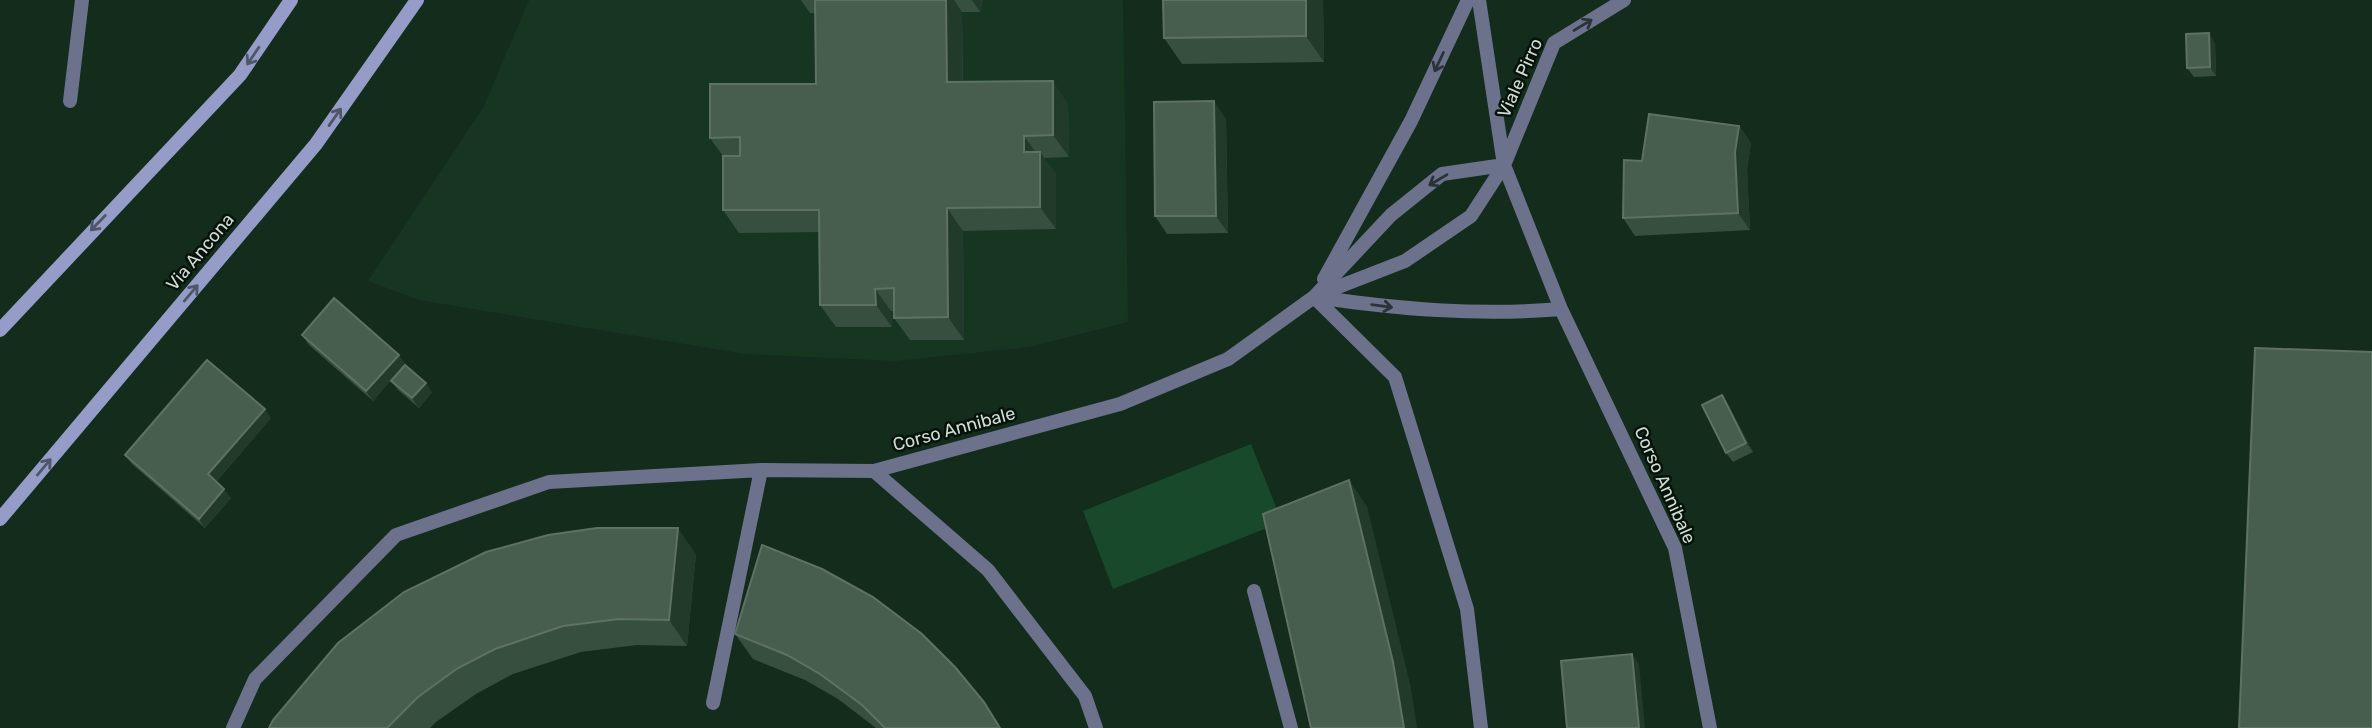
<svg xmlns="http://www.w3.org/2000/svg" width="2372" height="728" viewBox="0 0 2372 728" font-family="Rubik,sans-serif">
<style>
.built{fill:#163622}
.green{fill:#18492b}
.lines{fill:none;stroke-linecap:round;stroke-linejoin:round}
.street{stroke:#6c728c;stroke-width:14}
.secondary{stroke:#949cc7;stroke-width:14}
.wall{fill:#364f3e}
.shaded-wall{fill:#213a2a}
.building{fill:#475e4e;stroke:#5c7263;stroke-width:2}
.oneway{stroke:#2a3438}
.oneway2{stroke:#4e5769}
.labels{text-anchor:middle;stroke-width:5;stroke-linejoin:round;paint-order:stroke}
.street-label{font-size:18px;fill:#ceddd2;stroke:#07120b}
</style>
<rect width="100%" height="100%" fill="#132c1c"/>
<path class="built" d="M529 0H1123L1128 322 1029 347 895 361 745 354 419 300 368 281 483 108Z"/>
<path class="green" d="M1251 444 1282 522 1113 589 1083 511Z"/>
<g class="lines">
<path class="street" d="M1479 0 1504 165 1561 309 1675 548 1710 728
M70 101 82 0
M1324 279 1411 121 1468 0
M1320 294 1405 261 1471 216 1504 165 1554 43 1624 0
M1314 297 1395 377 1467 609 1481 728
M1316 297C1397 309 1478 316 1561 309
M874 471 988 570 1085 696 1096 728
M1254 591 1291 728
M713 703 761 470
M233 728 255 679 396 535 549 482 761 470 874 471 1120 404 1228 359 1314 297 1391 215 1442 174 1504 165"/>
<path class="secondary" d="M0 330 240 75 291 0
M0 519 316 144 417 0"/>
</g>
<path class="wall" d="M801 0H983L980 12H962L963 82 1068 104 1069 157 1044 158 1056 174V229L963 231 964 340H910L894 318V311H891L892 327H836L820 305V232L739 233 723 210V156L710 138 816 84 815 13H810Z
M1163 0H1323L1324 62 1182 64 1164 38Z
M2215 43 2216 76 2194 77 2187 68Z
M1226 119 1228 233 1167 234 1155 216Z
M1739 126 1751 143 1747 170 1750 230 1635 236 1623 218Z
M302 335 405 364 373 401 309 345Z
M391 381 432 392 419 408 398 390Z
M1722 395 1728 404 1753 452 1733 462 1726 453Z
M271 418 216 482 231 498 205 528 132 464 125 455Z
M696 554 687 646 637 645 581 652 513 674 476 694 436 722 430 728H269Z
M735 634 1002 728H876L838 699 805 680 753 659Z"/>
<path class="shaded-wall" d="M946 0H954L962 12 963 105 947 82Z
M972 0H983L980 12Z
M1306 0H1323L1324 62 1306 36Z
M2209 33 2215 43 2216 76 2210 67Z
M1053 81 1068 104 1069 157 1053 135Z
M1214 101 1226 119 1228 233 1216 216Z
M1739 126 1751 143 1747 170 1750 230 1738 213 1735 152Z
M1024 136 1040 158 1024 152Z
M1040 152 1056 174V229L1040 207Z
M947 208 963 231 964 340 948 317Z
M875 289 891 311 892 327 876 305Z
M399 355 405 364 373 401 366 391Z
M426 383 432 392 419 408 412 398Z
M1722 395 1728 404 1753 452 1746 443Z
M265 409 271 418 214 484 208 474Z
M1349 480 1367 506 1411 688 1417 728H1404Z
M224 489 231 498 205 528 199 519Z
M678 528 696 554 687 646 669 620Z
M1632 654 1639 664 1645 728H1639Z"/>
<path class="building" d="M815 0H946L947 82 1053 81V135L1024 136V152H1040V207L947 208 948 317 894 318V288L875 289 876 305H820L819 210H723V156H740V137L710 138V84H816Z
M1163 0H1306V36L1164 38Z
M2209 33 2210 67 2187 68 2186 34Z
M1214 101 1216 216H1155L1154 102Z
M1649 114 1739 126 1735 152 1738 213 1623 218 1624 160 1642 161Z
M334 298 399 355 366 391 302 335Z
M2255 348 2372 352V728H2239Z
M207 360 265 409 208 474 224 489 199 519 125 455Z
M405 365 426 383 412 398 391 381Z
M1722 395 1746 443 1726 453 1702 405Z
M1349 480 1393 662 1404 728H1311L1263 514Z
M597 528H678L669 620 619 619 563 626 495 649 458 668 418 697 387 728H269L273 720 338 643 404 592 486 552 548 535Z
M762 545 822 569 873 597 922 634 955 667 984 702 1000 728H885L862 705 820 674 787 655 735 634Z
M1632 654 1639 728H1567L1561 661Z"/>
<defs><path id="oneway-shaft" d="M-6 0H5M1.5-3L5.5 0L1.5 3" fill="none" stroke-width="1.6" stroke-linecap="round" stroke-linejoin="round" transform="scale(1.75)"/></defs>
<g class="oneway">
<use href="#oneway-shaft" transform="translate(1583 25) rotate(-31)"/>
<use href="#oneway-shaft" transform="translate(1439 62) rotate(115)"/>
<use href="#oneway-shaft" transform="translate(1438 180) rotate(149)"/>
<use href="#oneway-shaft" transform="translate(1382 306) rotate(8)"/>
</g>
<g class="oneway2">
<use href="#oneway-shaft" transform="translate(253 56) rotate(124)"/>
<use href="#oneway-shaft" transform="translate(335 117) rotate(-55)"/>
<use href="#oneway-shaft" transform="translate(98 223) rotate(134)"/>
<use href="#oneway-shaft" transform="translate(191 293) rotate(-50)"/>
<use href="#oneway-shaft" transform="translate(44 467) rotate(-50)"/>
</g>
<g class="labels">
<g class="street-label">
<text transform="translate(1520 78) rotate(-66)" y="6">Viale Pirro</text>
<text transform="translate(200 252) rotate(-50)" y="6">Via Ancona</text>
<text transform="translate(954 429) rotate(-15)" y="6">Corso Annibale</text>
<text transform="translate(1665 485) rotate(66)" y="6">Corso Annibale</text>
</g>
</g>
</svg>
